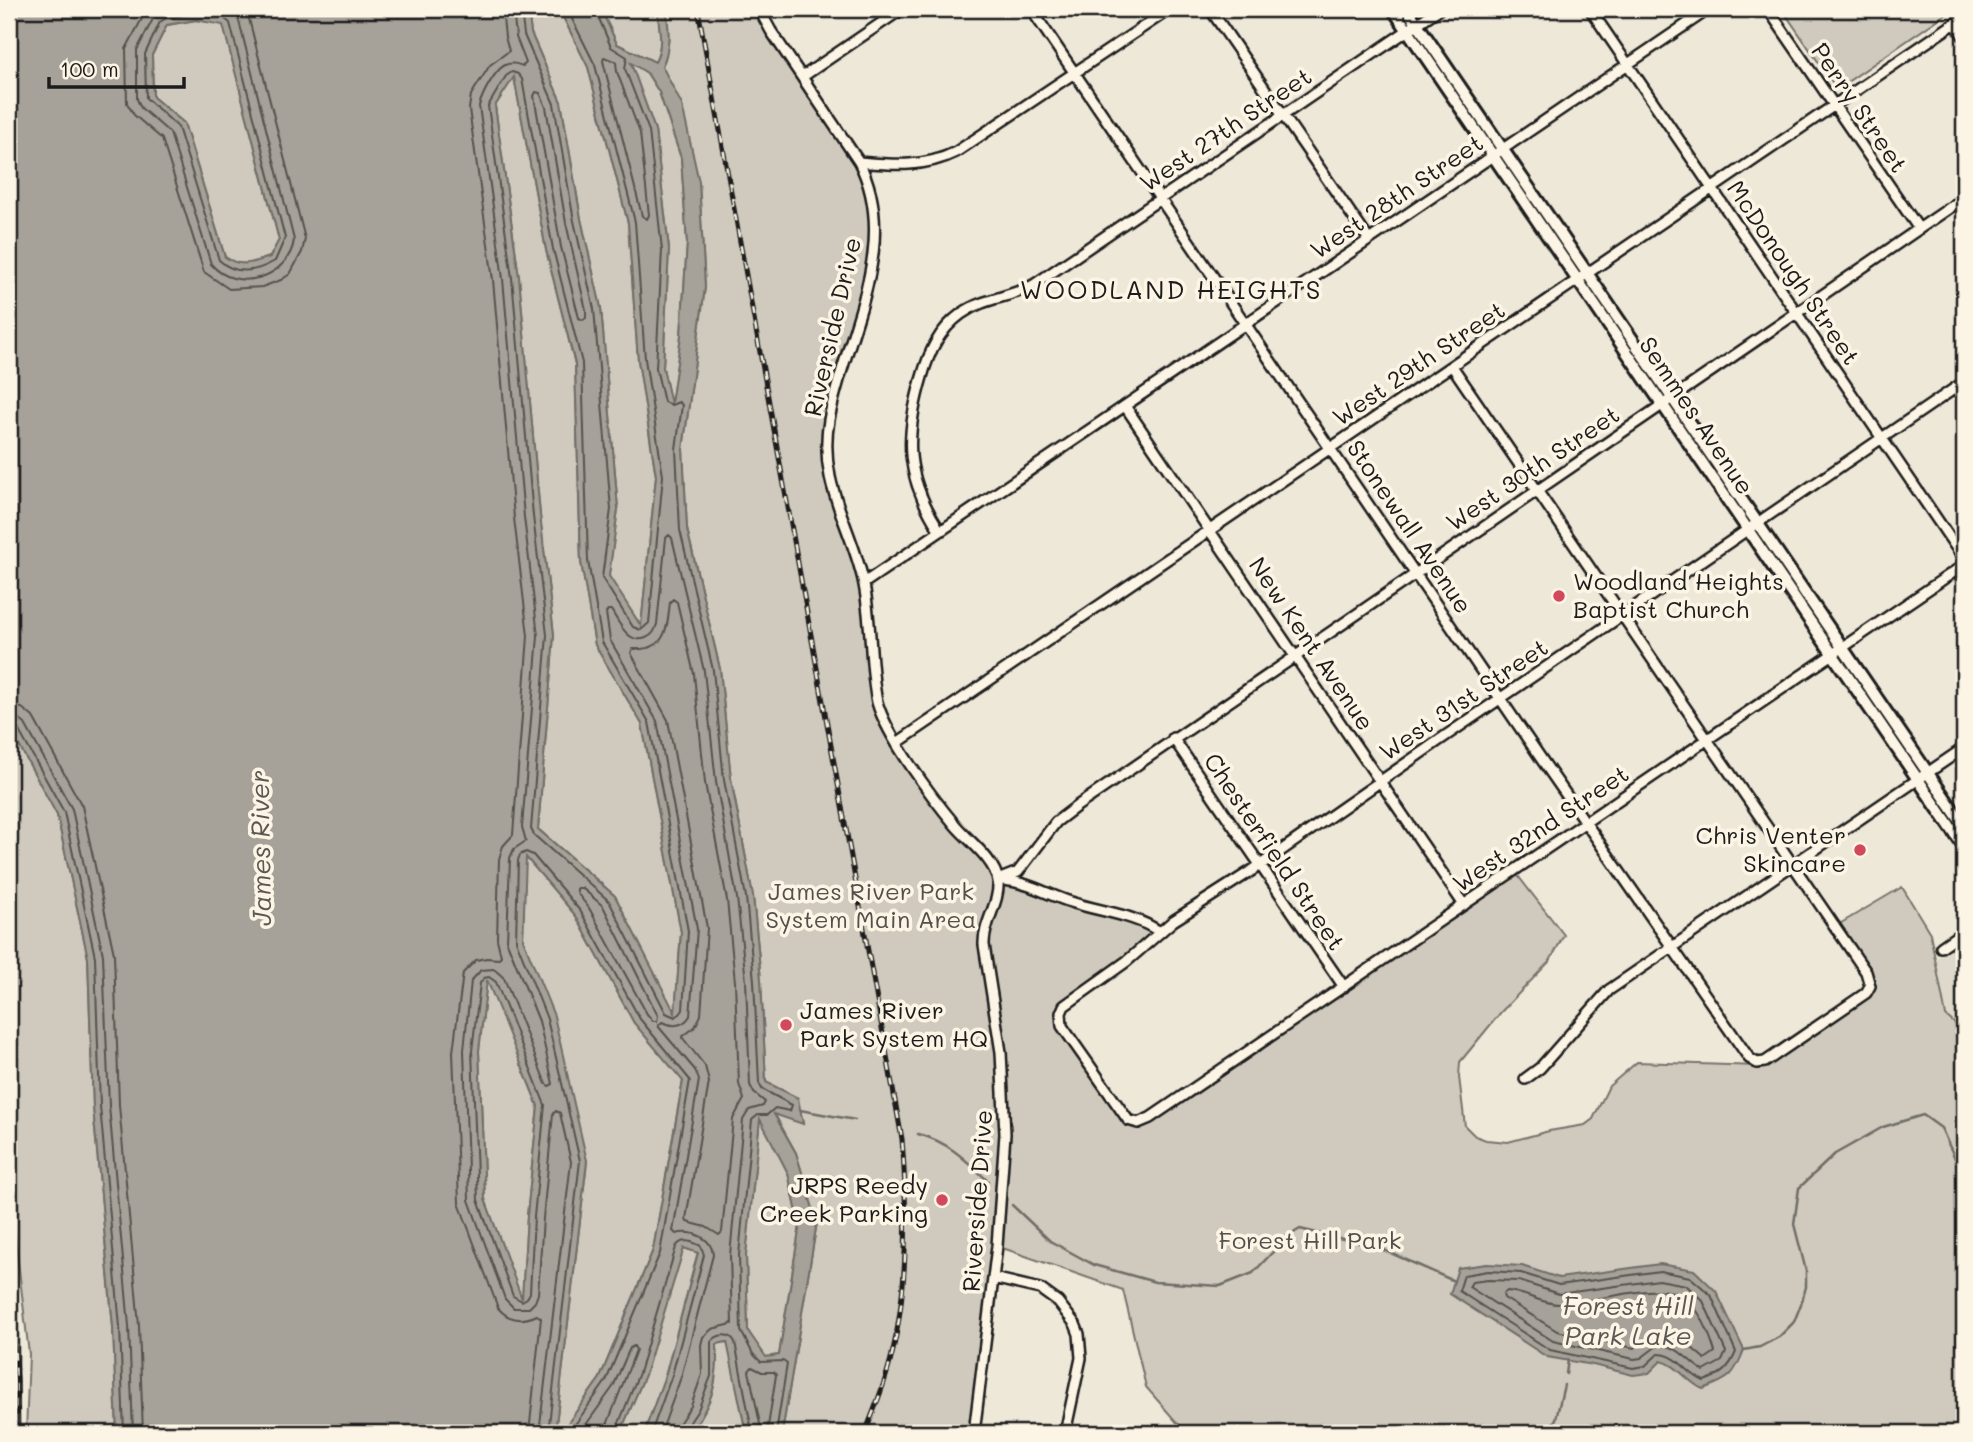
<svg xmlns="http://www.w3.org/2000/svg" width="1973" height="1442" viewBox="0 0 1973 1442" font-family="Mali,sans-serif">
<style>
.built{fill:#ded9cb}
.green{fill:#cfcabd;stroke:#76736c;stroke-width:2}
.water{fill:#a7a299;stroke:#6f6c67;stroke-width:2;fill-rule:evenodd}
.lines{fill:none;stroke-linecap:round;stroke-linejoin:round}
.shore{stroke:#54524e;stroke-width:2}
.stream{stroke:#6f6c67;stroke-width:2.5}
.minor-casing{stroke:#1c1c1c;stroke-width:14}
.major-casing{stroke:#1c1c1c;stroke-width:16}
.minor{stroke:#fcf5e5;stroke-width:9}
.major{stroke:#fcf5e5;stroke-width:10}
.rail-casing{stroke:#1c1c1c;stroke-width:5}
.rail{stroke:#fcf5e5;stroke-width:2.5;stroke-dasharray:8;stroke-linecap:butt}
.poi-dot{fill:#d1495b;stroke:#fcf5e5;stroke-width:2.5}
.labels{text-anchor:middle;stroke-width:7;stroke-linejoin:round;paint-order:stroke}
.street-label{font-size:24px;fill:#1c1c1c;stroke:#fcf5e5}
.poi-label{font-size:24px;fill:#1c1c1c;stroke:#fcf5e5;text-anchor:start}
.park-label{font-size:24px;fill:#52504c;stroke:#fcf5e5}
.neighbourhood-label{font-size:26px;letter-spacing:2px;fill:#1c1c1c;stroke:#fcf5e5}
.water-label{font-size:26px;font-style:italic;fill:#5b5854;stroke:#fcf5e5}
</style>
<rect width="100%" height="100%" fill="#eee8d9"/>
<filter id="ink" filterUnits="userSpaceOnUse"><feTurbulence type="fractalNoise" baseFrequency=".0143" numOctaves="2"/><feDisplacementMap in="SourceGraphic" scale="14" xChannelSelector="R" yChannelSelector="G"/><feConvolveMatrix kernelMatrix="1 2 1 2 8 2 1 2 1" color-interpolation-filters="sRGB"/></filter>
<g filter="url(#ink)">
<path class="built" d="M1964 940V1032L1946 1016 1935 959Z"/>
<path class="green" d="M528 9H559L588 67 628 223 638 360 656 476 641 627 608 576 618 509 601 308 581 219 561 102 531 33Z
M601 9H657C659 26 664 46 655 62L617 44Z
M666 9H759L865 172 874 249 832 408 828 461 857 560 873 684 897 743 996 875 1160 932 1067 1004 1060 1018 1127 1117 1138 1123 1515 872 1564 935 1550 961 1501 1012 1460 1062 1459 1077 1465 1126 1475 1136 1486 1140 1508 1142 1549 1131 1585 1125 1593 1119 1609 1086 1637 1062 1759 1066 1869 987 1836 926 1902 887 1930 933 1946 1016 1964 1032V1433H1186L1146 1387 1123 1290 997 1246 974 1433H782L817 1222 796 1153 774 1113 803 1123 800 1110 766 1083 761 980 753 896 731 779 720 669 687 529 683 449 705 287 699 182 662 66C671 48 669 28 666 9Z
M1782 9H1953L1837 89Z
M196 20 223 24 279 240 270 257C252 263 241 268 225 257L184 123 153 97 152 55 167 25Z
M630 62 647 73 659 92 681 158 687 243 681 336 671 406 663 368 669 249 655 130Z
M514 76 546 250 575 364 581 562 595 645 642 724 681 932 675 1015 615 896 538 829 554 635 540 515 519 277 495 106Z
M9 727 57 815 88 958 93 1107 113 1327 117 1433H26L29 1354 14 1227 9 1209Z
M525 856 576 916 634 1023 683 1080 653 1250 600 1378 561 1433H555L587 1161 523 939Z
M487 978 538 1106 527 1216 522 1301 485 1199 479 1051Z
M760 1117 788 1173 800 1225 779 1355 765 1357 748 1331 746 1255Z
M683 1248 698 1252 666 1373 644 1433H620L645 1375Z
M728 1341 745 1428 743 1433H691C713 1400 718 1384 717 1344Z"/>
<path class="water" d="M9 9H528L531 33 561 102 581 219 601 308 618 509 609 576 641 626 656 476 638 360 628 223 588 67 559 9H601L617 44 655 62C664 46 659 26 657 9H666C669 28 671 48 662 66L682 105 699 182 705 287 683 449 687 529 720 669 731 779 753 896 761 980 766 1082 798 1098 803 1124 774 1114 796 1153 817 1222 782 1433H743L745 1428 727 1342 717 1344C718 1384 713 1400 691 1433H644L666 1373 698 1253 684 1248 645 1375 620 1433H561L600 1378 653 1250 683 1081 634 1023 576 916 526 857 523 939 554 1016 587 1161 555 1433H117L113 1327 93 1107 88 958 57 815 9 727ZM196 20 223 25 279 240 270 257C252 263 241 268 225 257L184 123 153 97 152 55 167 25ZM631 63 647 73 659 92 681 158 687 243 681 336 671 404 663 368 669 249 655 130ZM514 77 546 250 575 364 581 562 595 645 642 724 681 932 675 1013 615 896 538 829 554 635 540 515 519 277 495 106ZM487 980 538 1106 527 1216 522 1299 485 1199 479 1051ZM760 1119 788 1173 800 1225 779 1355 766 1357 748 1331 746 1255Z
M1487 1264 1522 1266 1559 1278 1660 1264 1694 1270 1716 1291 1744 1350C1734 1376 1730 1379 1703 1389 1687 1382 1677 1364 1661 1361L1649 1373 1633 1375 1593 1365 1547 1357 1450 1294 1458 1268Z"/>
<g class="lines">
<path class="shore" d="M147 9 126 49 127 103 134 115 162 139 204 272 229 289 262 287 281 280 290 274 302 252 305 239 249 19 244 9
M169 9 155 15 137 50V99L141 108 170 133 211 264C236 294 289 278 294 240L239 21 233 12 225 9
M502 9 505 37 509 51 490 65 471 95 469 109 493 280 514 518 528 636 513 835 503 846 499 859 497 939 501 956 498 959 487 958 476 960 463 973 453 1052 459 1203 498 1308C509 1321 522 1322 537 1315L541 1318 529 1433
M513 9 516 37 526 63 523 66C517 64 511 62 505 65 494 71 482 95 479 106L503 279 524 517 538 636 522 827 526 841 514 849 510 858 507 942 539 1021 553 1084 549 1086 546 1084 504 978 494 969 481 970 471 981 464 1050 469 1200 505 1299 514 1308H529L535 1302 538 1294 543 1218 553 1114 556 1111 560 1113 571 1162 539 1433
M521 9 524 35 554 104 574 221 594 309 611 509 602 578 633 627 641 630 649 623 663 476 645 359 635 222 595 65 567 9
M595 9 611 47 627 57 625 69 649 131 662 250 656 368 664 402 671 405 679 402 682 405 676 449 680 530 713 670 724 780 746 897 754 981 759 1083 762 1089 792 1105 790 1111 775 1108 767 1115H758L752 1120 739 1255 741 1331 753 1354 761 1362 783 1361 787 1364 776 1433
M196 13 224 18 230 23 285 238 275 261C256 272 236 276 219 260L178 127 146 98 145 54 160 22 166 18Z
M604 57 616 62 617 72 640 133 649 215 647 219 642 216 603 61Z
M512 72 518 74 522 79 553 249 582 363 588 561 602 642 649 722 688 931 683 1010 680 1014 675 1017 666 1013 609 901 534 835 531 829 547 635 533 516 512 278 488 106 506 76Z
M536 92 540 93 546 107 566 223 586 310V318L583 320 579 318 561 247 534 96Z
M673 599 677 602 694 674 705 783 727 900 735 982 739 1084 744 1099 733 1119 722 1232 719 1235 706 1227 687 1222 686 1219 709 1082 705 1066 682 1037 695 1027 701 1015 707 928 668 720 631 653 633 649C667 651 667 628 670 602Z
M9 706 22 708 33 717 82 806 114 954 119 1105 139 1326 143 1433
M9 716 18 718 25 724 72 809 103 955 109 1106 129 1326 133 1433
M9 725 18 729 64 812 95 957 100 1106 120 1327 124 1433
M577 888H582L603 906 658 1016 657 1021H653L647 1014 589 908 577 893Z
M489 977 496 982 545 1105 534 1217 530 1293 527 1298 522 1301 513 1296 478 1200 472 1051 480 983 484 978Z
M1488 1271 1521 1273 1559 1285 1660 1271 1690 1277 1711 1295 1736 1352C1729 1369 1721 1375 1704 1381 1686 1374 1679 1354 1658 1354L1645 1366 1633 1368 1550 1350 1459 1291 1464 1275Z
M1488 1280 1519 1281 1559 1294 1659 1280 1686 1285 1703 1301 1726 1352 1722 1361 1704 1371C1686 1361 1680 1344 1657 1346L1641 1358 1634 1359 1553 1341 1469 1287 1472 1282Z
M1507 1291C1525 1292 1541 1304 1559 1304 1589 1304 1659 1280 1683 1296 1699 1306 1710 1335 1715 1352L1705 1359C1689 1346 1671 1325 1648 1338 1643 1340 1639 1345 1634 1348L1557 1331 1504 1298 1503 1294Z
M548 1433 580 1161 547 1019 516 940 518 860 520 855 526 852 533 855 581 912 640 1019 690 1080 660 1253 606 1381 569 1433
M580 1433 613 1387 630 1348 634 1346 636 1350 607 1425 606 1433
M615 1433 639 1373 676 1247C682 1237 693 1242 701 1246L704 1255 672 1375 651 1433
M661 1433 681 1377 713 1255C712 1237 692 1230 676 1234L673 1231 699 1080 695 1070 658 1026 662 1022C673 1027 683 1027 690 1016L697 929 657 721 610 640 606 613 608 610H611C619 622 628 645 646 638 653 635 655 631 657 624L666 538 669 535 672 538 704 671 716 782 737 898 746 981 750 1085 754 1093 765 1102 763 1106 749 1110 743 1120 730 1255 732 1324 712 1329 703 1337 701 1345 702 1374 691 1406 678 1425 677 1433
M685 1433 686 1428 698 1410 711 1376V1342C717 1334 730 1332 735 1342L751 1426 750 1433
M759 1433 760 1424 749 1371 752 1367 762 1372H774L776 1375 767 1433"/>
<path class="stream" d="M800 1110 855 1120
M918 1134C949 1142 966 1160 988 1181
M1012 1205 1050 1241 1094 1265 1155 1282 1220 1286 1253 1273 1287 1237 1300 1229 1377 1247 1454 1281
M1744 1350 1760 1347 1779 1337 1794 1322 1801 1304 1806 1287V1271L1794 1224 1799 1188 1835 1154 1883 1127 1923 1115 1941 1128 1964 1178
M1566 1374 1568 1360
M1546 1433 1556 1419 1564 1385"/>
<g class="minor-casing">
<path id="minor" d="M759 9 771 31 859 162C902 246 844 337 829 420 818 483 850 523 863 580 872 620 869 662 877 702 887 737 931 796 956 826 969 841 995 860 998 881 1000 903 983 923 984 945L1001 1052 1005 1134 997 1246 974 1433
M1031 9 1542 760 1749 1058 1757 1063 1765 1062 1866 993 1870 986 1866 972 1452 366
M1210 9 1369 240
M1590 9 1964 559
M1768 9 1919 229
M1955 23 1964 37
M802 77 902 9
M859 162C894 165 924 168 956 152L1170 9
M1964 382 1441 739 1259 866 1173 921 1127 961 1064 1006 1061 1013 1062 1026 1128 1120 1138 1123 1150 1118 1964 565
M1125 406 1464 905
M940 531C905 477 904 438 922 377 929 352 939 330 961 314 984 297 1012 298 1035 284L1439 9
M864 583 1709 9
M1173 738 1344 987
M897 743 1964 17
M998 880 1018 872 1056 822 1077 806 1964 198
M1003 880C1028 882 1048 895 1071 902 1101 912 1134 914 1160 932
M1941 947 1964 931
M1525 1079 1540 1068 1609 990 1964 748
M993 1278 1040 1289 1058 1302 1075 1324 1079 1334 1081 1358 1065 1433"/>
</g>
<g class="major-casing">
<path id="major" d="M1393 9 1964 847
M1407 9 1964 826"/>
</g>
<use href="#minor" class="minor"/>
<use href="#major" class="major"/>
<g class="rail-casing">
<path id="rail" d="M698 9 902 1139C908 1214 909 1300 887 1373 881 1393 873 1413 865 1433
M9 1288 17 1379 18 1433"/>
</g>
<use href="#rail" class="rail"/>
</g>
</g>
<g class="poi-dot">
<circle cx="1559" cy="596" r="7"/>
<circle cx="1860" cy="850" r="7"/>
<circle cx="786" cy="1025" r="7"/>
<circle cx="942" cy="1200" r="7"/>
</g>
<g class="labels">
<g class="street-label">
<text transform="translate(1859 108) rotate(56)" y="8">Perry Street</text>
<text transform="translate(1226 130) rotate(-34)" y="8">West 27th Street</text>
<text transform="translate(1397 197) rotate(-34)" y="8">West 28th Street</text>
<text transform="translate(1793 273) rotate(56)" y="8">McDonough Street</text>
<text transform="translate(833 327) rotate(-77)" y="8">Riverside Drive</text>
<text transform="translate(1419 364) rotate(-34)" y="8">West 29th Street</text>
<text transform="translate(1696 416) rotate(56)" y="8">Semmes Avenue</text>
<text transform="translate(1533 469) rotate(-34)" y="8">West 30th Street</text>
<text transform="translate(1409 527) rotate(56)" y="8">Stonewall Avenue</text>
<text transform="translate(1311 644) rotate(56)" y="8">New Kent Avenue</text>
<text transform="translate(1464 700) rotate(-34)" y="8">West 31st Street</text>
<text transform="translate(1541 829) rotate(-34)" y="8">West 32nd Street</text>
<text transform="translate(1274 852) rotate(56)" y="8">Chesterfield Street</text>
<text transform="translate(978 1201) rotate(-86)" y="8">Riverside Drive</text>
</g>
<g class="poi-label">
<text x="1573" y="590">Woodland Heights<tspan x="1573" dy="28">Baptist Church</tspan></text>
<text x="1846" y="844" text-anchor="end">Chris Venter<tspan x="1846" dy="28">Skincare</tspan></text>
<text x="800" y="1019">James River<tspan x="800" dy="28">Park System HQ</tspan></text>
<text x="928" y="1194" text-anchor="end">JRPS Reedy<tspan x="928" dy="28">Creek Parking</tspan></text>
</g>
<g class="park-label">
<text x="871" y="900">James River Park<tspan x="871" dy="28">System Main Area</tspan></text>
<text x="1310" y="1249">Forest Hill Park</text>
</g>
<g class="neighbourhood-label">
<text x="1171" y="299">WOODLAND HEIGHTS</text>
</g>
<g class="water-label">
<text transform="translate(261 848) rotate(-91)" y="9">James River</text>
<text x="1628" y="1315">Forest Hill<tspan x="1628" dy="30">Park Lake</tspan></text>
</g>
</g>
<rect width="1973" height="1442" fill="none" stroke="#fcf5e5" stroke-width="35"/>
<rect x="18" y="18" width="1938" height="1407" fill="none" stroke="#1c1c1c" stroke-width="2.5" filter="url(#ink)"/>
<path d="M49 77v10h135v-10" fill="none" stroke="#1c1c1c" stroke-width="3.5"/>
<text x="60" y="77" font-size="21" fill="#1c1c1c" stroke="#fcf5e5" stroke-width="5" paint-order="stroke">100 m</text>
</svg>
